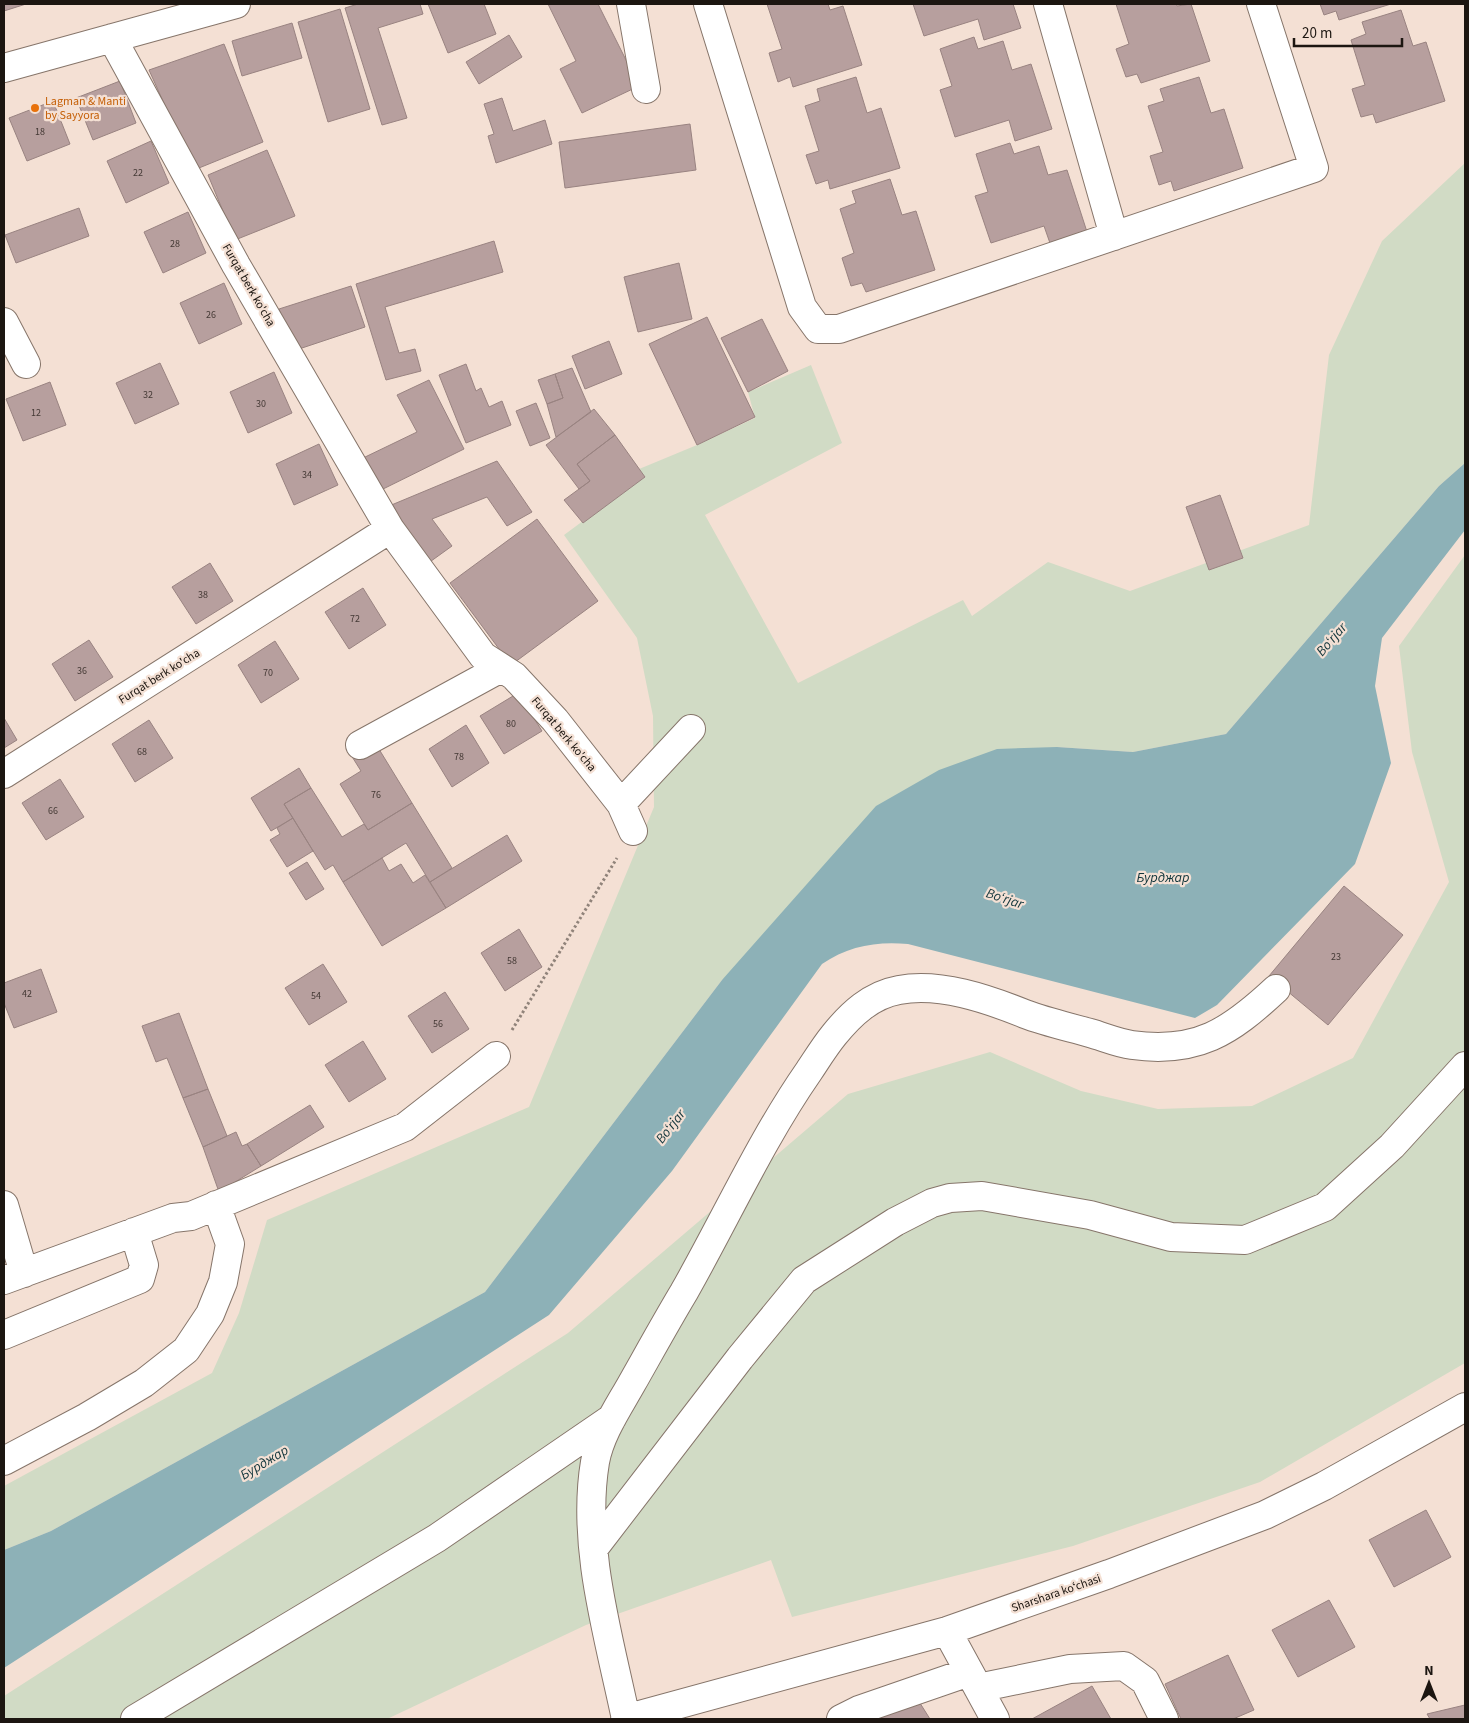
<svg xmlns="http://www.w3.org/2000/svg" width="1469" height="1723" viewBox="0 0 1469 1723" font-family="'Source Sans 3',sans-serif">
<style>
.green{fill:#d1dbc5}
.water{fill:#8db1b7}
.building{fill:#b79f9e;stroke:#998381}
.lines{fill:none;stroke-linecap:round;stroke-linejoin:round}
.minor-casing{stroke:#86756a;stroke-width:30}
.path{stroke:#90837a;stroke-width:3;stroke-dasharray:2.5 2.5;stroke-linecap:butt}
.minor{stroke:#fff;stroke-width:28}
.food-dot{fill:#e8710a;stroke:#f4e0d4;stroke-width:2}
.labels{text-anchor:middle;stroke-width:4.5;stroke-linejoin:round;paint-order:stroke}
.number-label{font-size:10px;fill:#433834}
.food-label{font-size:12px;fill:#c56008;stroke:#f4e0d4;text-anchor:start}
.street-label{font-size:12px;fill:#1c1611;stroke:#f4e0d4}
.water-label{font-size:14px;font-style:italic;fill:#11353b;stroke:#f4e0d4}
</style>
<rect width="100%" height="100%" fill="#f4e0d4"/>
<path class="green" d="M1465 163V463L1439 486 1226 734 1133 752 1057 747 722 980 485 1292 51 1531 4 1550V1486L212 1373 239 1313 267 1220 529 1107 654 807 653 716 637 638 564 535 614 498 615 479 697 445 755 418 748 392 811 365 842 443 705 515 798 683 963 600 972 616 1048 562 1130 591 1309 525 1329 355 1382 241Z
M1465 555V1363L1260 1482 1073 1546 792 1617 771 1560 586 1625 387 1719H4V1696L568 1333 848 1094 990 1052 1081 1091 1158 1109 1252 1106 1353 1058 1449 882 1412 752 1399 646Z"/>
<path class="water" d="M1465 463V530L1382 638 1375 686 1391 763 1355 864 1217 1005 1195 1018 908 944C877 941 848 946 822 964L672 1171 549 1315 4 1668V1550L51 1531 485 1292 722 980 876 806 939 770 997 749 1057 747 1133 752 1226 734 1439 486Z"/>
<path class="building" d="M4 4H26L4 11Z
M358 4H420L423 14 378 28 407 118 382 125 345 8Z
M428 4H484L496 34 448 53Z
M548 4H598L639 86 582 113 560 69 576 61Z
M767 4H828L830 10 843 6 862 65 793 87 790 77 778 82 769 53 782 49Z
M913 4H1013L1021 28 984 40 978 19 924 36Z
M1116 4H1176L1177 6 1191 4 1210 61 1141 83 1137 74 1126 77 1116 49 1129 44Z
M1320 4H1391L1339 20 1336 11 1324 15Z
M340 9 370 109 328 122 298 22Z
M1401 10 1413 46 1426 42 1445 101 1376 123 1373 114 1361 117 1352 89 1365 85 1351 40 1366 34 1362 22Z
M292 23 302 58 242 76 232 41Z
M509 35 522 57 479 84 466 62Z
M974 37 978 49 1003 41 1012 70 1031 64 1052 129 1015 141 1009 120 955 137 940 90 952 86 940 49Z
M224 44 263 142 194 170 149 70Z
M856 77 867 113 881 108 900 168 830 189 828 180 816 184 806 155 819 151 805 106 820 101 817 89Z
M1199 77 1211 113 1224 109 1243 168 1174 191 1171 181 1159 185 1150 156 1163 152 1148 106 1164 101 1160 89Z
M120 81 136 123 93 140 76 98Z
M502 98 513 131 545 120 552 144 496 163 488 136 494 134 484 104Z
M53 101 70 144 27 161 9 118Z
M690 124 696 170 565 188 559 142Z
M151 141 169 183 126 203 107 161Z
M1010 143 1014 154 1039 146 1048 175 1067 170 1088 235 1051 246 1044 226 991 243 975 196 988 192 976 154Z
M267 150 295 216 235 240 208 175Z
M890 179 902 215 916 211 935 270 866 292 862 283 851 286 842 258 854 253 840 209 856 203 852 191Z
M79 208 89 236 16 263 5 235Z
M188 212 206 253 163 273 144 232Z
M494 241 503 272 385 307 399 353 415 349 421 371 386 380 356 284Z
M679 263 692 319 638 332 624 277Z
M224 283 242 324 199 344 180 303Z
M351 286 365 327 293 351 279 309Z
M707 317 755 417 697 445 649 344Z
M762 319 788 371 748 392 721 338Z
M609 341 622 374 585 389 572 356Z
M160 363 179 404 135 424 116 383Z
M466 364 476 391 481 388 489 407 502 401 511 425 466 443 439 375Z
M572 368 591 412 556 437 547 404 563 398 555 374Z
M274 372 292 413 248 433 230 392Z
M555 374 563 398 547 404 538 380Z
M429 380 464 449 377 492 361 459 417 432 397 395Z
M50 382 66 425 23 441 6 399Z
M536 403 550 438 530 446 516 411Z
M594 409 615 435 577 464 590 481 579 489 546 445Z
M615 435 645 477 583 523 564 500 590 481 577 464Z
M319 444 338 485 294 505 276 464Z
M497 461 532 512 507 526 487 497 432 519 452 546 427 564 389 506Z
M1220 495 1243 558 1209 570 1186 507Z
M537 519 598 601 511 665 450 583Z
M210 563 233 601 196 624 172 587Z
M363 588 386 625 349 649 325 612Z
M89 640 113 677 75 701 52 664Z
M275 641 299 679 261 703 238 665Z
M518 693 542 731 504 754 480 716Z
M4 718 17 740 4 748Z
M149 720 173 758 135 782 112 744Z
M466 725 489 763 452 787 429 749Z
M374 741 412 803 368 830 340 784 361 771 351 755Z
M299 768 311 788 284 804 293 818 271 831 251 798Z
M60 779 84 817 46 840 22 803Z
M311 788 342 837 364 824 368 830 412 803 452 868 430 882 406 843 343 882 333 865 325 870 284 804Z
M293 818 313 851 287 867 270 840 280 834 277 828Z
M507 835 522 861 446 908 430 882Z
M382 858 389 871 401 864 413 883 425 875 446 908 382 946 343 882Z
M307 862 324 889 306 900 289 873Z
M1344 886 1403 935 1328 1025 1269 976Z
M519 929 542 967 505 991 481 953Z
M323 964 347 1002 309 1025 285 988Z
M41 969 57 1012 14 1028 4 1003V983Z
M445 992 469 1029 432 1053 408 1016Z
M179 1013 208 1089 183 1098 167 1058 156 1062 142 1026Z
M363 1041 386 1079 349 1102 325 1065Z
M208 1089 227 1136 203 1147 183 1098Z
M310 1105 324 1127 261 1166 247 1144Z
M236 1132 242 1146 247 1144 261 1166 219 1192 203 1147Z
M1426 1510 1451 1557 1394 1587 1369 1540Z
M1329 1600 1355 1647 1298 1677 1272 1630Z
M1228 1655 1254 1710 1233 1719H1181L1165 1684Z
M1092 1686 1111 1719H1032Z
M913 1692 930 1719H877L876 1716Z
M1465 1705V1719H1430L1427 1714Z"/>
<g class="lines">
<g class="minor-casing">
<path id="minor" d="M631 4 646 89
M708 4 802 307 818 329H839L1314 168 1261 4
M1048 4 1114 236
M112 38 236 265 390 529 483 656 514 676 555 720 621 804
M4 68 236 4
M4 322 26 364
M360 745 501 668
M4 774 390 529
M633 831 621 804 691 729
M4 1205 24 1273
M4 1280 173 1218 191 1216 405 1127 496 1056
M4 1335 140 1279 144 1265 134 1232
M4 1461 87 1417 144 1383 186 1350 210 1314 223 1282 230 1244 216 1205
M594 1548 740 1358 804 1280 895 1222 932 1203 950 1198 982 1196 1090 1215 1171 1237 1245 1240 1325 1207 1392 1146 1465 1066
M947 1631 995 1719
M978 1688 1070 1669 1124 1666 1145 1681 1164 1719
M135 1719 437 1538 612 1418
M625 1719 947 1631 1109 1574 1265 1515 1324 1486 1465 1407
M626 1719C609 1637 581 1546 595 1462 600 1434 618 1408 632 1383 649 1353 666 1322 684 1292 726 1218 761 1140 809 1071 817 1059 825 1046 834 1035 851 1014 871 995 899 990 939 982 988 999 1025 1014 1046 1022 1069 1027 1090 1033 1104 1037 1118 1043 1132 1045 1197 1054 1230 1032 1276 989
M841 1719 859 1710 969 1672"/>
</g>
<path class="path" d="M512 1030 617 858"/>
<use href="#minor" class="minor"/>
</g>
<circle class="food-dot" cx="35" cy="108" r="5"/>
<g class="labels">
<g class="number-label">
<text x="40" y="135">18</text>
<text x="138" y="176">22</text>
<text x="175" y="247">28</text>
<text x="211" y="318">26</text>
<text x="148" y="398">32</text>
<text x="261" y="407">30</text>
<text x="36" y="416">12</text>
<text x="307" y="478">34</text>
<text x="203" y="598">38</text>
<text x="355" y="622">72</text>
<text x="82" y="674">36</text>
<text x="268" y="676">70</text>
<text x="511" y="727">80</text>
<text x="142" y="755">68</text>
<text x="459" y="760">78</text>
<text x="376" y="798">76</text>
<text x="53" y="814">66</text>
<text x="1336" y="960">23</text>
<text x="512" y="964">58</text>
<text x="27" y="997">42</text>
<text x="316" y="999">54</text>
<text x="438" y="1027">56</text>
</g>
<g class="food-label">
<text x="45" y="105">Lagman &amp; Manti<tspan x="45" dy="14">by Sayyora</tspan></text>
</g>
<g class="street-label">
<text transform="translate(249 285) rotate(60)" y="4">Furqat berk ko'cha</text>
<text transform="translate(159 676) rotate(-32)" y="4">Furqat berk ko'cha</text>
<text transform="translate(564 734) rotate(50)" y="4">Furqat berk ko'cha</text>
<text transform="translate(1056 1593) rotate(-19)" y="4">Sharshara koʻchasi</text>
</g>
<g class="water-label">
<text transform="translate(1331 639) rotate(-49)" y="5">Bo‘rjar</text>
<text x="1163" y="882">Бурджар</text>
<text transform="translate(1005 898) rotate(18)" y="5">Bo‘rjar</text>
<text transform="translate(670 1126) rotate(-52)" y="5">Bo‘rjar</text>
<text transform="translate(264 1462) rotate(-31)" y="5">Бурджар</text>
</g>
</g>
<rect width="1469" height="1723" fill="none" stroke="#1c1611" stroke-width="10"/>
<g transform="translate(1429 1683)" stroke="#f4e0d4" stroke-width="4" paint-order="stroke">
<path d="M0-4L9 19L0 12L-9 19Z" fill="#1c1611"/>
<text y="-8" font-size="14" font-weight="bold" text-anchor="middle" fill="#1c1611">N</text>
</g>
<path d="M1294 38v8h108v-8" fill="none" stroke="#1c1611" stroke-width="2.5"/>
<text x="1302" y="38" font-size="15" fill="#1c1611" stroke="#f4e0d4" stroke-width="4" paint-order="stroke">20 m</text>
</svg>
